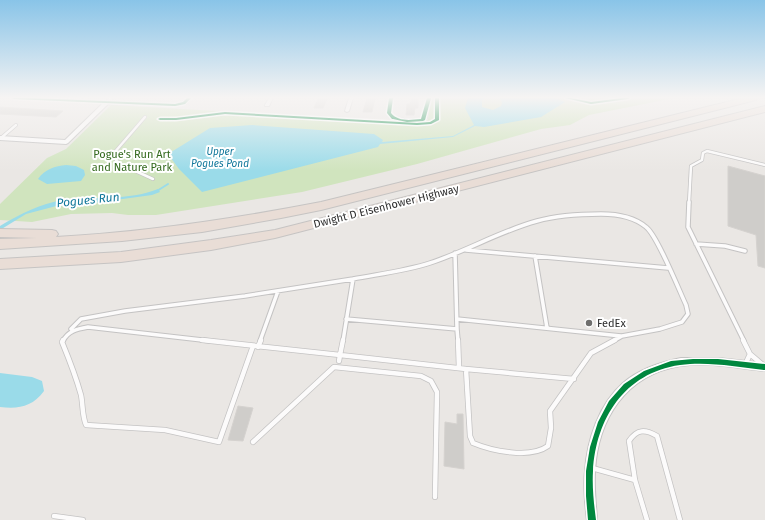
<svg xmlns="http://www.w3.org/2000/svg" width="765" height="520" viewBox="0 0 765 520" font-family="'Fira Sans',sans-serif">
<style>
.green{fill:#d0e4be}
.water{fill:#9adbe9}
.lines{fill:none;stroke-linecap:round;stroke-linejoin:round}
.stream{stroke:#9adbe9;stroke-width:2}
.building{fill:#cfcdca;stroke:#d5d2cf}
.service-far2-casing{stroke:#c4c3c3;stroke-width:4}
.service-far1-casing{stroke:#c4c3c3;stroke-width:5.5}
.service-casing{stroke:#c4c3c3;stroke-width:6}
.minor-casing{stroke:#c4c3c3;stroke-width:2}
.motorway-casing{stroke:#c6c4c3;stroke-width:2}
.service-far2{stroke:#fcfbfb;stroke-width:2.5}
.service-far1{stroke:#fcfbfb;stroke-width:3.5}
.service{stroke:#fcfbfb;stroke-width:4.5}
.minor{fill:#fcfbfb;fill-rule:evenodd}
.motorway{fill:#e9ddd6;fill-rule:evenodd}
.cycleway-casing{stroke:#fff;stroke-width:3}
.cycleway{fill:#00873e;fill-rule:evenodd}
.poi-dot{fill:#6f6e6d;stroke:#fff;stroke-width:1.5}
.labels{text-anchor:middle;stroke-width:4;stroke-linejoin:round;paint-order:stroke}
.far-water-label{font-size:10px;font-style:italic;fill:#12789b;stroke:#fff}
.park-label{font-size:11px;fill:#33691d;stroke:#fff}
.street-label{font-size:11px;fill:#2d2d2d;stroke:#fff}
.poi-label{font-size:11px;fill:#2d2d2d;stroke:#fff;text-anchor:start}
.water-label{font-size:12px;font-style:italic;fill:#12789b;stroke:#fff}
</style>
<rect width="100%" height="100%" fill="#eae7e4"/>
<path class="green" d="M431 98H674L589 115 570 125 541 129 417 164 302 192 156 215H128L112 213 71 214 32 222 0 220V204L47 158 66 149 111 105 414 122 428 120Z"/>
<path class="water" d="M468 98H486L482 100V107L493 110 501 106 502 103 500 98H555L565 102 541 117 484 127 475 126 453 137 380 144 378 147 202 192 179 169 168 154 210 128 252 125 374 134 383 140 382 142 453 136 474 125 465 108Z
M66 165 76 166 84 170 85 175 81 181 47 184 38 179C45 169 55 166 66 165Z
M158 189 160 192 152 195 86 204H64L26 214 0 230V226C20 214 40 204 63 200 95 196 128 201 158 189Z
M0 373 32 377 42 381 44 391C32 407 19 409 0 407Z"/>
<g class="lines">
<path class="stream" d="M157 191 168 184"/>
</g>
<path class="building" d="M367 98H375L372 112H363Z
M318 99H327L323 108H314Z
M412 99H418V108H415L414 115H406L407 104H410Z
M0 107 63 111 56 117 0 114Z
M728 166 765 176V268L758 266 756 235 728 226Z
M238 406 253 408 243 441 228 440Z
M457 414H463L464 469 444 466 445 422 457 424Z"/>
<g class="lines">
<g class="service-far2-casing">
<path id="service-far2" d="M145 117 114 153 116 160 120 164 153 179
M1 138 16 125
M689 203 691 166 702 160 703 153 707 151 765 165"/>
</g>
<g class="service-far1-casing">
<path id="service-far1" d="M689 202 688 227 744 341
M696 244 725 246 745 251
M466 250 668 268
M535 256 547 328
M346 319 457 329 455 253
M457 319 621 336
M71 329 81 319 125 311 245 296 353 279
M457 329 458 341
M63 341C68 331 77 329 88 327L211 341
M260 341 278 291
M343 341 353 279C379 274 405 271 430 263 467 251 500 231 537 221 558 215 579 214 601 214 616 214 634 217 646 227 657 235 679 290 686 305L688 314 682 322 660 329 622 336 613 341"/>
</g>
<g class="service-casing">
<path id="service" d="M63 340 62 342C69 359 76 377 81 395 83 405 82 415 86 425L165 430 219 442 253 346
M202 340 340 355
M458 340 459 368
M743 340 750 354
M258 347 261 340
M340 355 466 369 470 436 473 443C492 451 530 459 548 446L551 428 550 411 591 353 615 340
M340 355 343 340
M339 361 340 355
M745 365 750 354 763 365
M466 369 574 379
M253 442 334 367 421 376 431 381 437 392 435 497
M592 468 635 480
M54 516 83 520
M647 520 635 480 629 441C637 429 645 429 657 436L680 520"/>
</g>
<g class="minor-casing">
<path id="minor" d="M12 98H41L106 101 109 98H113L111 101 175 104 182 102 187 98H191L186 104 175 106 108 104 68 143 66 144 0 140V136L65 140 103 103 14 99Z
M269 98H273L269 106H265V105Z
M349 98H353L349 111 347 112 345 111Z
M389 98H393L391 113C398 121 411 119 421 119L427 98H431L426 120C419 124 397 123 391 118 390 118 387 113 387 113Z
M681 358H718L765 363V371C737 368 708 362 680 366 625 375 598 420 595 471 594 488 596 504 597 520H587C585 504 583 487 585 471 587 440 599 404 623 383 639 369 661 362 681 358Z"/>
</g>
<g class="motorway-casing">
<path id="motorway" d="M743 98H757L756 100 321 210 281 218 202 232 122 241 0 249V239L37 238 0 237V229L52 230 56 231 58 234 56 237C146 232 233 219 321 202Z
M765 106V112L275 238 211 250 121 262 0 269V259L121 252 211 240 275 230Z"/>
</g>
<use href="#service-far2" class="service-far2"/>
<use href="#service-far1" class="service-far1"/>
<use href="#service" class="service"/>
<use href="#minor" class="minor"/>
<use href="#motorway" class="motorway"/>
<g class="cycleway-casing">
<path id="cycleway" d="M12 98H32L175 104 183 102 187 98H191L185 104 175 106 14 99Z
M389 98H393L391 113C398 122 411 120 421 119L427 98H431L425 120 423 121 407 122 393 119H392L387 113Z
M435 98H439V120L431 124 417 125 225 114 176 120H160L158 119 160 118H176L225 112 417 123 430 122 435 119Z
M565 98H571L591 102 622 98H630L628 99 591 104Z
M693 359H718L765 364V370C737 367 708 361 680 365 624 373 596 419 593 471 592 488 594 504 596 520H588L586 496V471L590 447 598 422 609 401 624 384 644 371 671 361Z"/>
</g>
<use href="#cycleway" class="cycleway"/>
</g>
<linearGradient id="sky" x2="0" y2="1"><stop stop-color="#89c4e8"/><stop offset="0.57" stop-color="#f6f4f3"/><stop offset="1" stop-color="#f6f4f3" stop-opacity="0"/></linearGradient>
<rect width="765" height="171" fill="url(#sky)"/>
<circle class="poi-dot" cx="589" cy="323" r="4"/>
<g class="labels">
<g class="far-water-label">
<text x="220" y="155">Upper<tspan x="220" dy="12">Pogues Pond</tspan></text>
</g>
<g class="park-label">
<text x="132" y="158">Pogue's Run Art<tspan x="132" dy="13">and Nature Park</tspan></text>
</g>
<g class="street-label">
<text transform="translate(386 206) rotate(-14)" y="4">Dwight D Eisenhower Highway</text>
</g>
<g class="poi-label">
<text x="597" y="327">FedEx</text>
</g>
<g class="water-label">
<text transform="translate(88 200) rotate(-6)" y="4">Pogues Run</text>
</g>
</g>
</svg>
